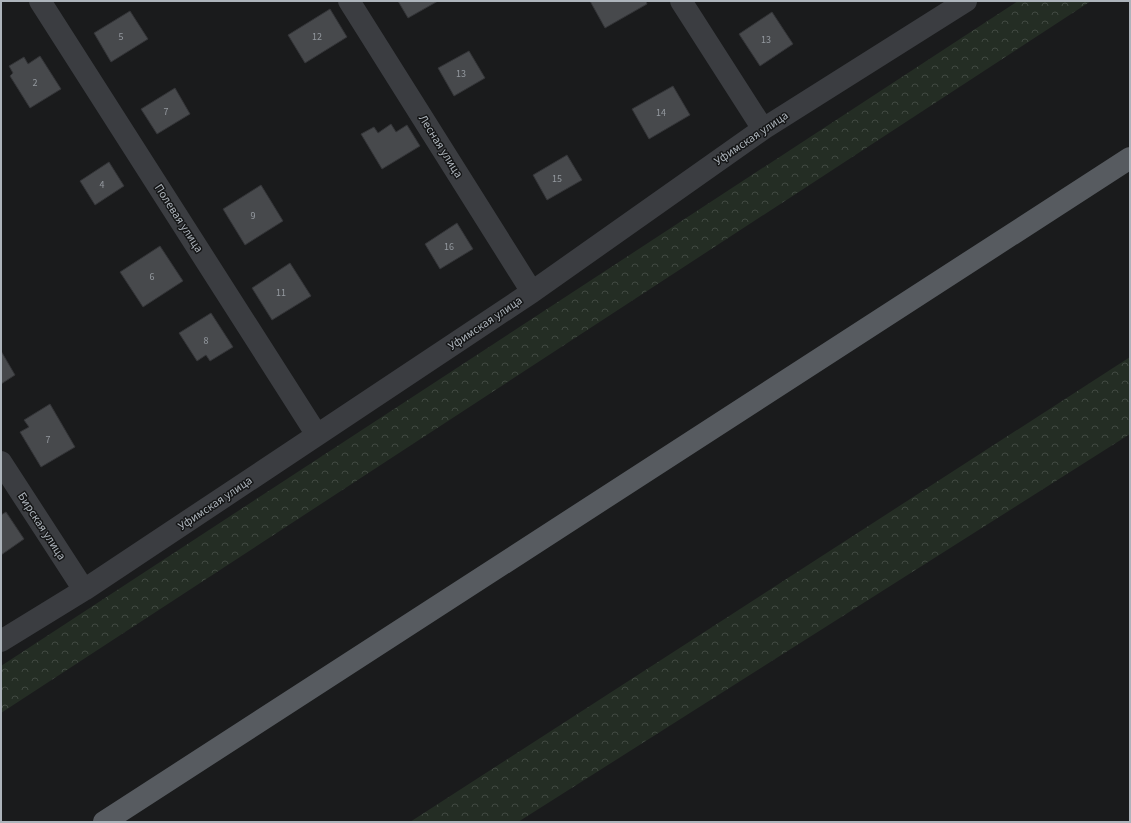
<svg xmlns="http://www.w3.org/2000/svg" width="1131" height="823" viewBox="0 0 1131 823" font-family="'Source Sans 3',sans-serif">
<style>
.forest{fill:url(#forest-crowns)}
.building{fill:#47494c;stroke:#343538}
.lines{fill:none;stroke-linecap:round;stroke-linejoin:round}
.minor{stroke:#3b3d41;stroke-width:22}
.major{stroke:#575b60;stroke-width:22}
.labels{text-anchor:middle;stroke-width:3;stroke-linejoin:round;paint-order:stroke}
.number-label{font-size:10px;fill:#94999f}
.street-label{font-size:12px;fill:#adb4bb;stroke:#151617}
</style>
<defs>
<pattern id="forest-crowns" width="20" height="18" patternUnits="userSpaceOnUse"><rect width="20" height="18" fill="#242d24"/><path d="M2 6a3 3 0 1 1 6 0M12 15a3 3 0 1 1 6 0" fill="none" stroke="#414942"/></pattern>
</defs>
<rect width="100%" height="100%" fill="#1a1b1c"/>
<path class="forest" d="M1018 1H1091L1 713V666Z
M1130 357V434L518 822H410Z"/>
<path class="building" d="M398 1H438L408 18Z
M590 1H646L647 4 605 28Z
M330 9 347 37 305 63 288 35Z
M130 11 148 39 111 62 94 33Z
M772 12 793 44 760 66 739 34Z
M469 51 485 78 454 96 438 68Z
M40 56 61 89 30 108 10 76 13 73 9 66 24 57 28 64Z
M673 86 690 115 649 139 632 109Z
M175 88 190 114 157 134 141 109Z
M391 124 396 132 407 125 420 146 382 169 361 134 374 127 378 133Z
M567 155 582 180 547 200 533 175Z
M109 162 124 186 95 205 80 181Z
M261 185 283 221 245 245 223 209Z
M457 223 473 249 440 269 425 244Z
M160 246 183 281 143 307 120 272Z
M290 263 311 296 272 320 252 288Z
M211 313 233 347 210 361 206 355 197 361 179 333Z
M1 351 15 375 1 384Z
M50 404 75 447 41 467 20 432 29 427 24 420Z
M6 512 24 539 1 555V515Z"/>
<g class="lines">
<path class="minor" d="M40 1 317 435
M349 1 532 292
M681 1 763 129
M1 462 84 590
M1 641 84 590 532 292 763 129 966 1"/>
<path class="major" d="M104 822 1130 158"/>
</g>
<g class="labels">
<g class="number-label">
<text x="121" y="40">5</text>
<text x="317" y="40">12</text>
<text x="766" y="43">13</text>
<text x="461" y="77">13</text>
<text x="35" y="86">2</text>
<text x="166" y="115">7</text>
<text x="661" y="116">14</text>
<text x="557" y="182">15</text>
<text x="102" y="188">4</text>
<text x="253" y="219">9</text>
<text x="449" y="250">16</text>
<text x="152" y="280">6</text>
<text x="281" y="296">11</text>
<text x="206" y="344">8</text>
<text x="48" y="443">7</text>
</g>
<g class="street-label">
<text transform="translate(751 138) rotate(-34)" y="4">Уфимская улица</text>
<text transform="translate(441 146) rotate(58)" y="4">Лесная улица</text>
<text transform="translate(179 218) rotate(57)" y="4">Полевая улица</text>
<text transform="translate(485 323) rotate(-34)" y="4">Уфимская улица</text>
<text transform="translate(215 503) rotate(-34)" y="4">Уфимская улица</text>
<text transform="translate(42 526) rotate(57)" y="4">Бирская улица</text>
</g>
</g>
<rect width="1131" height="823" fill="none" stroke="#adb4bb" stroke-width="4"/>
</svg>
